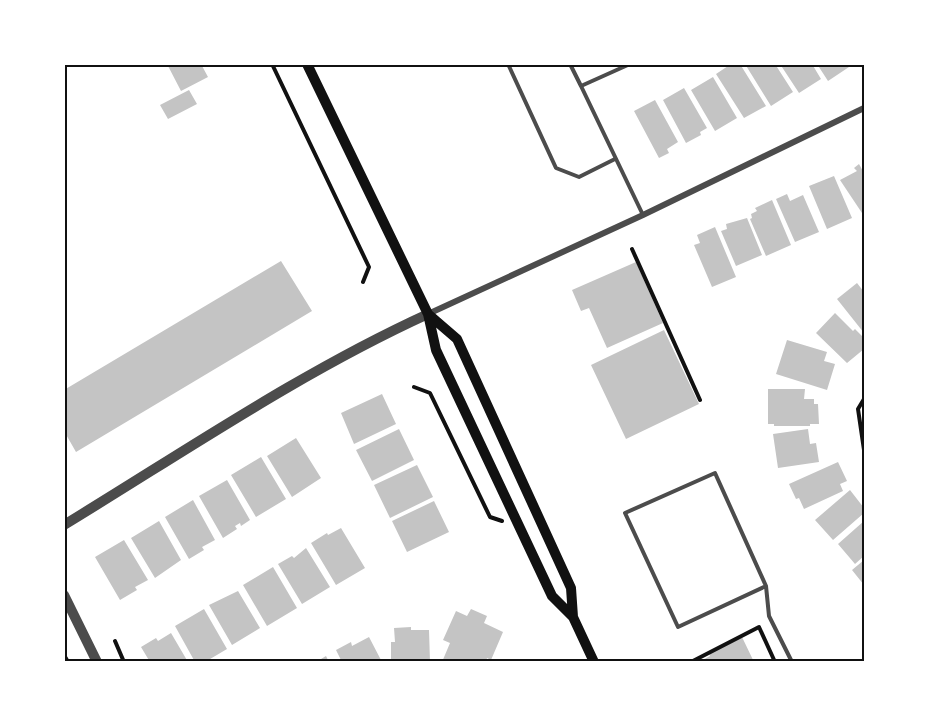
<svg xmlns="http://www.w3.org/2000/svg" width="929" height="726" viewBox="0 0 929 726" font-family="Barlow,sans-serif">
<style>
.building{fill:#c4c4c4}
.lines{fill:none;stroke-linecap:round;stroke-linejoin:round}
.path{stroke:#111;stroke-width:4}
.service{stroke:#4c4c4c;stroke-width:4}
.minor{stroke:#4c4c4c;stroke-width:6}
.tertiary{stroke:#4c4c4c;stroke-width:10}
.secondary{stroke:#111;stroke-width:10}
.neatline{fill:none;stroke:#111;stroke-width:2}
</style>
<rect width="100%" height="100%" fill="#fff"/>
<path class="building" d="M167 64H201L208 77 181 91Z
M731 64H740L766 106 744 118 716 74Z
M745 64H775L793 92 771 106Z
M780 64H812L821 79 799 93Z
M817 64H847L849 67 828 81Z
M713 77 737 118 715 131 691 90Z
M684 88 707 128 700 132 701 135 686 143 663 100Z
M189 90 197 104 168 119 160 105Z
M655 100 678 142 667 149 669 153 659 158 634 111Z
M859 164 864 173V216L840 180 857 171 854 168Z
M834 176 852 218 827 229 809 186Z
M787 194 790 201 803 195 819 232 795 242 776 199Z
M772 200 791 245 766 256 750 219 752 218 751 214 757 211 755 208Z
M747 218 762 255 736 266 721 231 727 229 726 224Z
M715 227 736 277 712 287 694 245 700 243 697 235Z
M281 261 312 311 76 452 64 431V390Z
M636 262 663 323 607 348 589 308 581 311 572 290Z
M857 283 864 292V333L837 299Z
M835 313 853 331 855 329 864 338V349L847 363 816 333Z
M664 330 699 404 626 439 591 365Z
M787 340 827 352 824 361 835 364 827 390 776 374Z
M768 389H805L804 399H814V404H818L819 424H810V426H774V424H768Z
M382 394 396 424 354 444 341 413Z
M399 429 414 460 372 481 356 450Z
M808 429 810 444 816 443 819 462 778 468 773 434Z
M296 438 321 478 292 497 267 456Z
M261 457 286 499 256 517 231 475Z
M838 462 847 481 840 484 843 491 804 509 799 498 796 499 789 484Z
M417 465 433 497 390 518 374 485Z
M227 480 250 520 241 526 240 523 235 526 237 529 223 538 199 496Z
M850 490 864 508V513L833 540 815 520Z
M193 500 215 540 202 547 204 550 189 559 165 517Z
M434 501 449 532 407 552 392 521Z
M159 521 181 560 155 578 131 538Z
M864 521V556L855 564 838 544Z
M341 528 365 568 336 585 311 543 327 533 328 535Z
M124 540 148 580 135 587 137 590 120 600 95 557Z
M306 548 330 587 302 604 278 564 292 556 294 558Z
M864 560V585L852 570Z
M273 567 297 608 267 626 243 585Z
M238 591 260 628 232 645 209 605Z
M204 609 227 649 205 662H195L175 626Z
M471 609 487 616 484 623 503 632 491 660 487 658 486 662H442L450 643 443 640 456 611 467 616Z
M411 627V630H429L430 662H391V642H395L394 628Z
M171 633 188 662H150L141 647 156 638 158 641Z
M369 637 382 662H342L336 650 351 642 352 646Z
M742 637 754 662H699L710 656 709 653Z
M326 656 329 662H316Z"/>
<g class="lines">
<path class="path" d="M272 64 369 267 363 282
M632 249 700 400
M414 387 430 393 490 517 502 521
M864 399 858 409 864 450
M115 641 124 662
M64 655 68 662
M691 662 759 627 775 662"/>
<path class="service" d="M508 64 556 168 579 177 615 159
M570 64 581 86
M630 64 581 86 643 215
M766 586 678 627 625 513 715 473 766 586 769 616 792 662"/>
<path class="minor" d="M428 314 643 215 864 108"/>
<path class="tertiary" d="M64 525C184 452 301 372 428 314
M64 595 97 662"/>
<path class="secondary" d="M307 64 428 314 436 350 552 596 573 617 594 662
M428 314 457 339 571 588 573 617"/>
</g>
<rect width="929" height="726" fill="none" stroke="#ffffff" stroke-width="132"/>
<rect x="66" y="66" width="797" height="594" class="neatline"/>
</svg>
